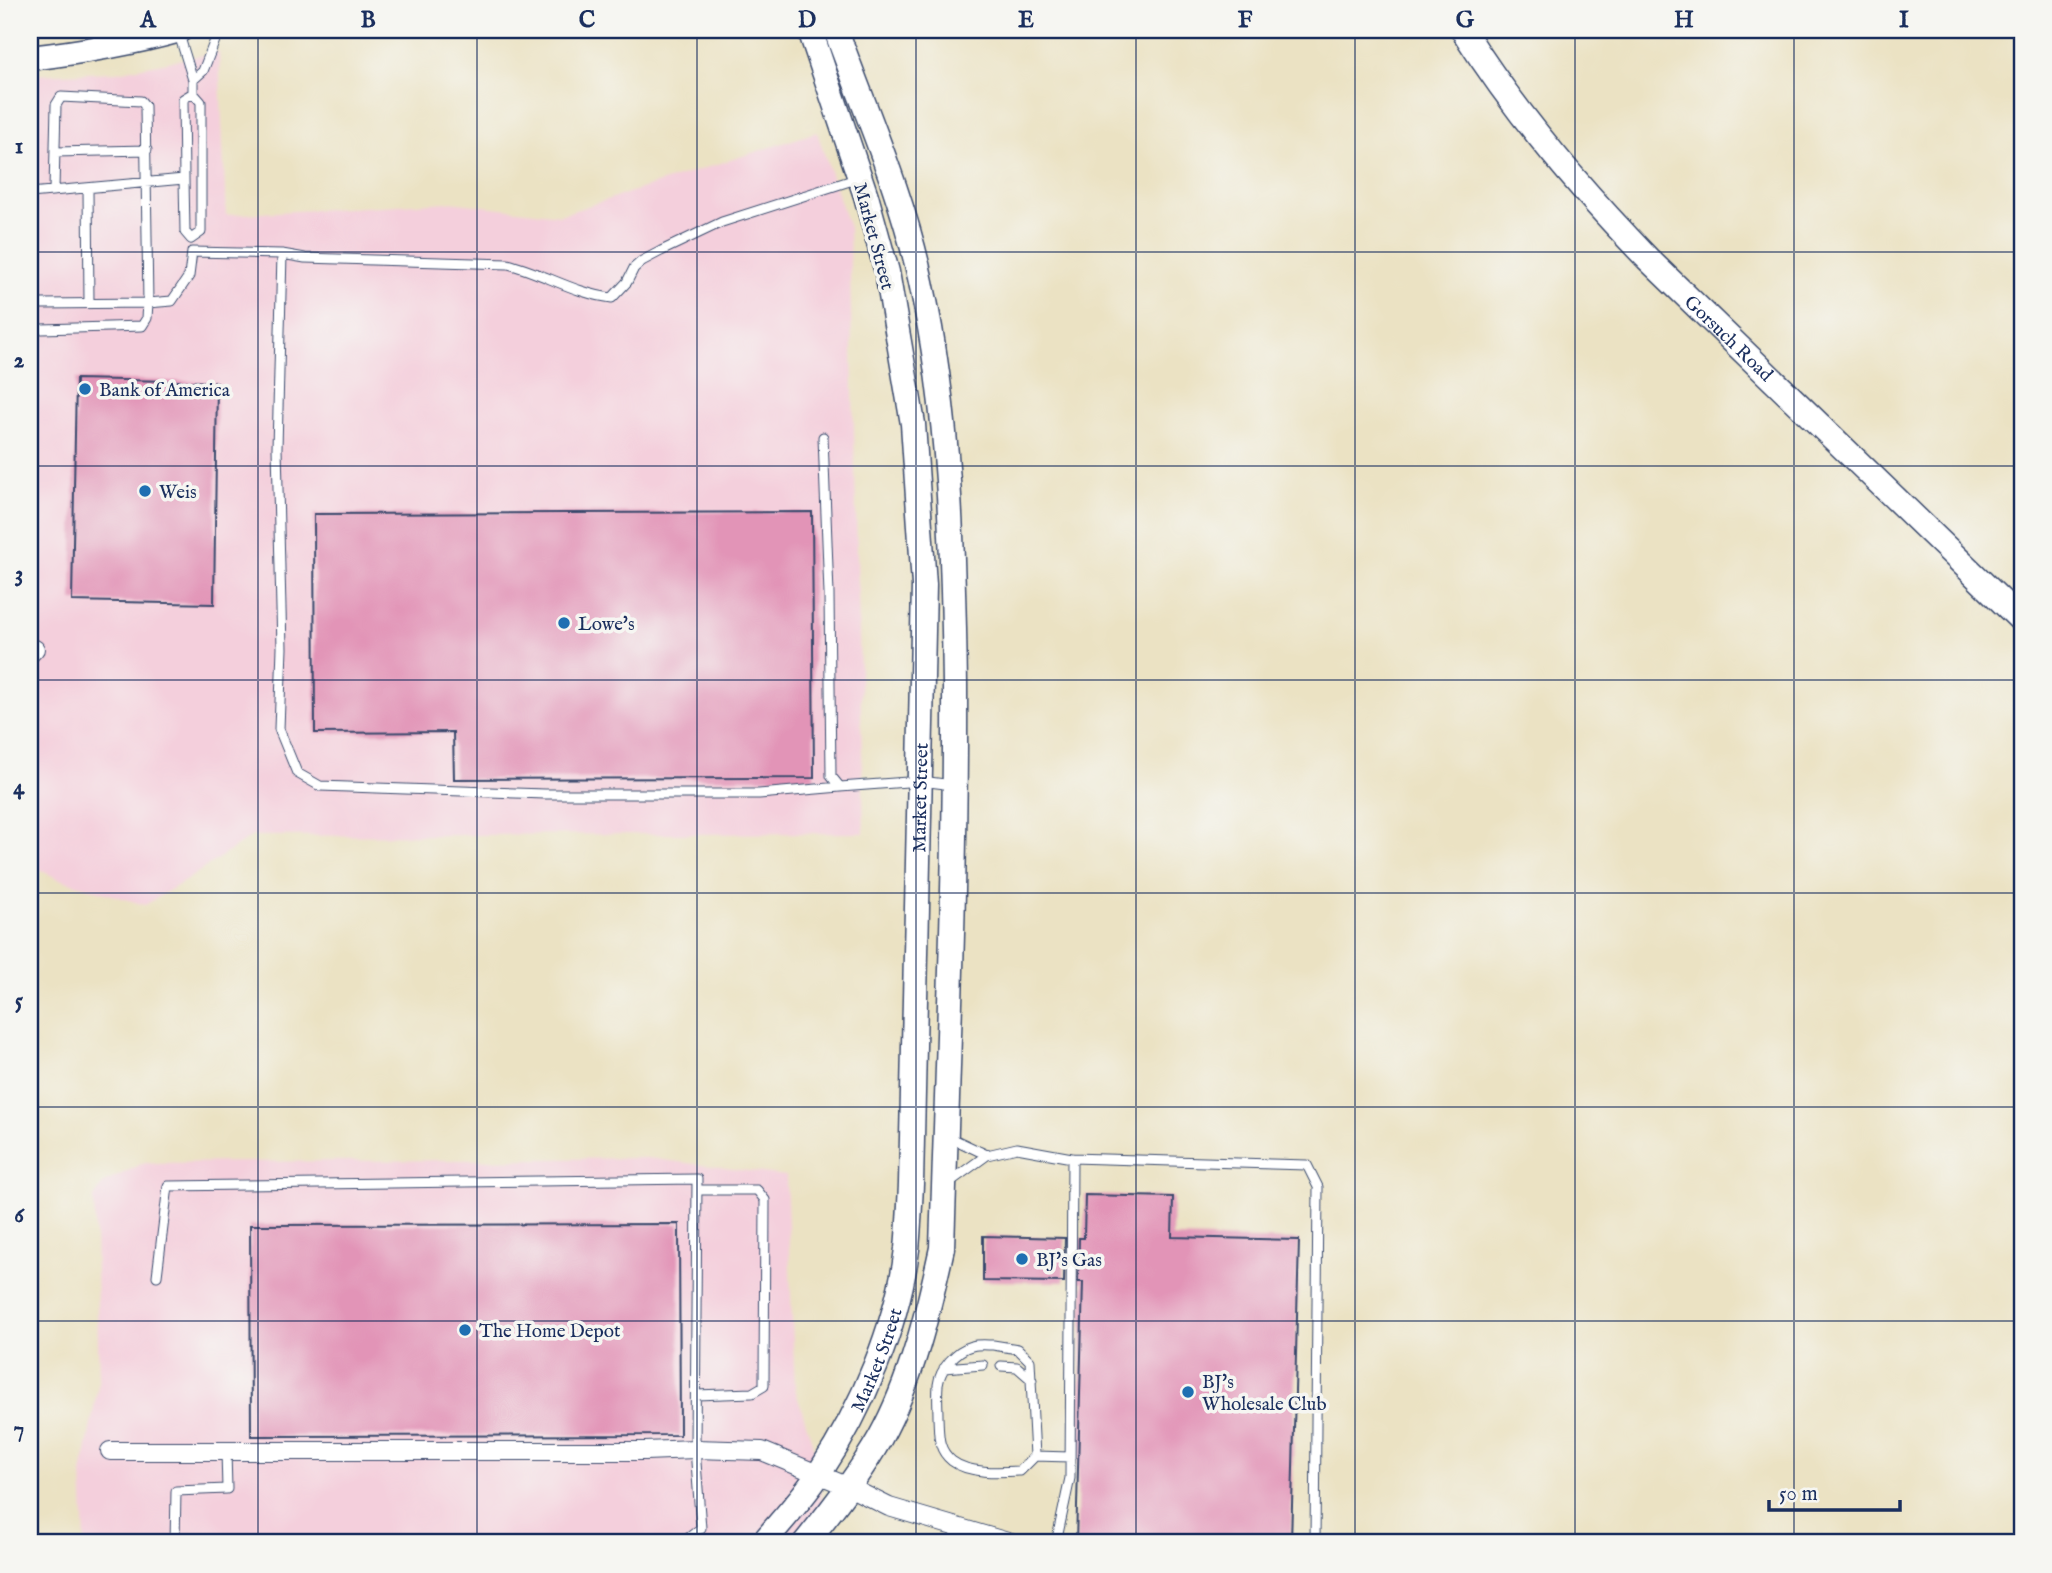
<svg xmlns="http://www.w3.org/2000/svg" width="2052" height="1573" viewBox="0 0 2052 1573" font-family="'IM FELL English',serif">
<style>
.built{fill:#f4cfdc}
.building{fill:#e294b7}
.lines{fill:none;stroke-linecap:round;stroke-linejoin:round}
.lane-casing{stroke:#3a4a6d;stroke-width:11}
.street-casing{stroke:#3a4a6d;stroke-width:20}
.secondary-casing{stroke:#3a4a6d;stroke-width:27}
.lane{stroke:#fff;stroke-width:9}
.street{stroke:#fff;stroke-width:18}
.secondary{stroke:#fff;stroke-width:24}
.grid{fill:none;stroke:#1b2f5e;stroke-width:2;stroke-opacity:0.55}
.poi-dot{fill:#1f6fb2;stroke:#f6f6f2;stroke-width:2.5}
.labels{text-anchor:middle;stroke-width:7;stroke-linejoin:round;paint-order:stroke}
.street-label{font-size:19px;fill:#1b2f5e;stroke:#f6f6f2}
.poi-label{font-size:19px;fill:#1b2f5e;stroke:#f6f6f2;text-anchor:start}
.neatline{fill:none;stroke:#1b2f5e;stroke-width:2.5}
.grid-label{font-size:23px;text-anchor:middle;font-weight:bold;fill:#1b2f5e}
</style>
<rect width="100%" height="100%" fill="#f6f6f2"/>
<filter id="ink" filterUnits="userSpaceOnUse"><feTurbulence type="fractalNoise" baseFrequency=".0143" numOctaves="2"/><feDisplacementMap in="SourceGraphic" scale="14" xChannelSelector="R" yChannelSelector="G"/><feConvolveMatrix kernelMatrix="1 2 1 2 8 2 1 2 1" color-interpolation-filters="sRGB"/></filter>
<filter id="wash" filterUnits="userSpaceOnUse"><feTurbulence type="fractalNoise" baseFrequency=".00686" numOctaves="4" result="noise"/><feDisplacementMap in="SourceGraphic" scale="28" xChannelSelector="R" yChannelSelector="G"/><feGaussianBlur stdDeviation="1.57" result="paint"/><feColorMatrix in="noise" values="0 0 0 0 0 0 0 0 0 0 0 0 0 0 0 0 0 1.4 0 .05"/><feComposite in="paint" operator="in"/></filter>
<g filter="url(#wash)">
<rect width="100%" height="100%" fill="#ebe2c3"/>
<path class="built" d="M219 52 226 215 449 202 560 215 817 132 849 228 864 833 252 836 185 881 145 905 59 879 30 865V75L117 72Z
M648 1158 786 1176 795 1389 815 1451 828 1543H85L82 1474 99 1380 94 1198 104 1183 143 1163Z"/>
<g id="blocks">
<path class="building" d="M76 379 217 382 214 604 72 601Z
M812 512 814 778 454 779 453 732 315 733 314 514Z
M1085 1195 1173 1197 1172 1237 1299 1240 1291 1543H1076L1083 1282H1078L1079 1238H1084Z
M679 1224 680 1435 251 1436 250 1225Z
M983 1236 1065 1238 1064 1282 983 1281Z"/>
</g>
</g>
<g filter="url(#ink)">
<use href="#blocks" fill-opacity="0" stroke="#3a4a6d" stroke-width="2"/>
<g class="lines">
<g class="lane-casing">
<path id="lane" d="M178 31 193 80V93L201 102V232L191 239 185 232 184 179
M193 80 203 71 219 30
M55 152 147 150
M88 189 89 303
M54 190 56 105 61 97 141 101 145 106 148 303 172 301 189 276 192 252 282 254 277 448 282 648 279 729 297 773 320 786 545 794H759L840 787
M30 193 184 179 183 99 193 93
M282 254 305 258 508 264C543 273 576 294 612 298L627 282 634 268 642 261 661 251 722 222 859 178
M42 329 142 326 147 318 148 303 42 304
M823 437 829 594 831 776 840 787 921 781 953 785
M947 1136 987 1155
M1072 1158 1307 1165 1318 1187 1315 1543
M947 1184 987 1155 1017 1148 1072 1158 1070 1478 1056 1543
M157 1276 168 1186 697 1179 695 1449 701 1528 682 1543
M993 1345 1018 1349 1030 1361 1035 1456 1020 1471C1000 1472 969 1474 952 1461 937 1449 939 1434 938 1417 938 1407 937 1395 938 1385 940 1369 956 1350 972 1346 978 1344 987 1345 993 1345Z
M1001 1366 1017 1367 1032 1380
M944 1368 983 1365
M696 1395 752 1393 764 1386 765 1200 757 1190H697
M1035 1456 1070 1457
M175 1543 176 1491 227 1489 226 1451"/>
</g>
<g class="street-casing">
<path id="street" d="M30 654 35 649
M110 1451H645L695 1449 762 1451 849 1487 889 1507 1011 1543"/>
</g>
<g class="secondary-casing">
<g id="secondary">
<path id="s1" d="M1463 30C1516 114 1579 188 1648 259L2022 621"/>
<path d="M30 58C81 52 130 44 180 30"/>
<path id="s2" d="M763 1543C782 1520 804 1497 820 1472 862 1409 898 1324 907 1249 909 1227 910 1206 911 1184L924 585 913 424 887 272 866 196 810 30"/>
<path d="M805 1543C832 1510 859 1475 880 1438 912 1380 928 1312 942 1248 948 1060 956 872 955 684 953 550 950 414 921 282 903 196 866 113 836 30"/>
</g>
</g>
<use href="#lane" class="lane"/>
<use href="#street" class="street"/>
<use href="#secondary" class="secondary"/>
</g>
</g>
<path class="grid" d="M258 30V1543M477 30V1543M697 30V1543M916 30V1543M1136 30V1543M1355 30V1543M1575 30V1543M1794 30V1543M30 252H2022M30 466H2022M30 680H2022M30 893H2022M30 1107H2022M30 1321H2022"/>
<g class="poi-dot">
<circle cx="85" cy="389" r="7"/>
<circle cx="145" cy="491" r="7"/>
<circle cx="564" cy="623" r="7"/>
<circle cx="1022" cy="1259" r="7"/>
<circle cx="465" cy="1330" r="7"/>
<circle cx="1188" cy="1392" r="7"/>
</g>
<g class="labels">
<g class="street-label">
<text transform="translate(875 236) rotate(75)" y="7">Market Street</text>
<text dy="7" stroke="none"><textPath href="#s1" startOffset="408">Gorsuch Road</textPath></text>
<text dy="7" stroke="none"><textPath href="#s2" startOffset="784">Market Street</textPath></text>
<text dy="7" stroke="none"><textPath href="#s2" startOffset="217">Market Street</textPath></text>
</g>
<g class="poi-label">
<text x="99" y="396">Bank of America</text>
<text x="159" y="498">Weis</text>
<text x="578" y="630">Lowe's</text>
<text x="1036" y="1266">BJ's Gas</text>
<text x="479" y="1337">The Home Depot</text>
<text x="1202" y="1388">BJ's<tspan x="1202" dy="22">Wholesale Club</tspan></text>
</g>
</g>
<rect width="2052" height="1573" fill="none" stroke="#f6f6f2" stroke-width="77"/>
<path d="M1769 1500v10h131v-10" fill="none" stroke="#1b2f5e" stroke-width="3.5"/>
<text x="1779" y="1500" font-size="21" fill="#1b2f5e" stroke="#f6f6f2" stroke-width="5" paint-order="stroke">50 m</text>
<rect x="38" y="38" width="1976" height="1496" class="neatline"/>
<g class="grid-label">
<text x="148" y="27">A</text>
<text x="368" y="27">B</text>
<text x="587" y="27">C</text>
<text x="807" y="27">D</text>
<text x="1026" y="27">E</text>
<text x="1245" y="27">F</text>
<text x="1465" y="27">G</text>
<text x="1684" y="27">H</text>
<text x="1904" y="27">I</text>
<text x="19" y="153">1</text>
<text x="19" y="367">2</text>
<text x="19" y="581">3</text>
<text x="19" y="794">4</text>
<text x="19" y="1008">5</text>
<text x="19" y="1222">6</text>
<text x="19" y="1436">7</text>
</g>
</svg>
